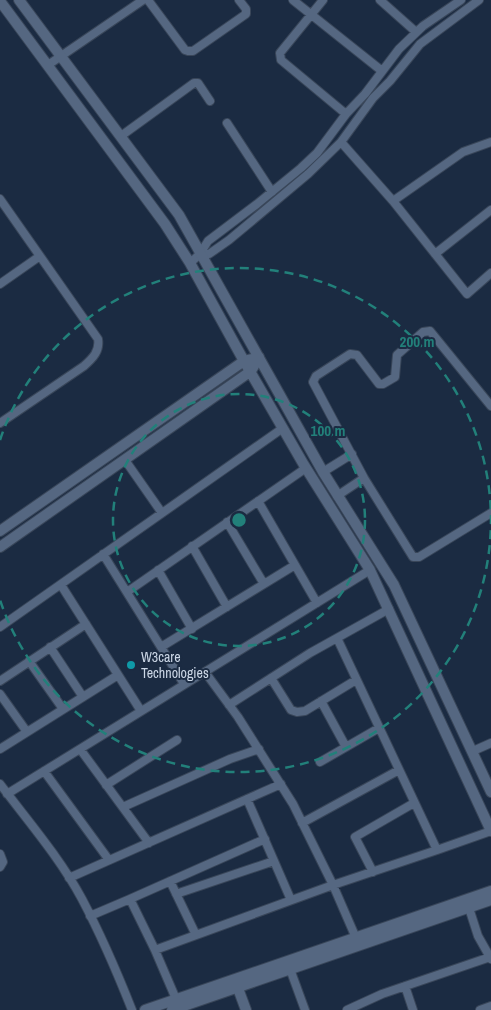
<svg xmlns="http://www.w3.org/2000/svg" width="491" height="1010" viewBox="0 0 491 1010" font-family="'Archivo Narrow',sans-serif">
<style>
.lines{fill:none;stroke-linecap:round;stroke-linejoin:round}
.minor-casing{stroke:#394659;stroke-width:10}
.tertiary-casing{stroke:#394659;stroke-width:12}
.minor{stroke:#556781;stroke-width:8}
.tertiary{stroke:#556781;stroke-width:10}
.ring{fill:none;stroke:#22807a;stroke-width:2.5;stroke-dasharray:9 6}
.culture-dot{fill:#0f9aa8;stroke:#1b2b42;stroke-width:2}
.labels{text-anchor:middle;stroke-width:4;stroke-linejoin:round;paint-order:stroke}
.poi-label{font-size:14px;fill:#ccd7e6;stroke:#1b2b42;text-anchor:start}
.centre{fill:#22807a;stroke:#1b2b42;stroke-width:2.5}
.ring-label{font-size:15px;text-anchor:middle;font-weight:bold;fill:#22807a;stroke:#1b2b42;stroke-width:4;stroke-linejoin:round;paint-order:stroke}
</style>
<rect width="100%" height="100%" fill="#1b2b42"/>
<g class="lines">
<g class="minor-casing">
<path id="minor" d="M148 0 185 50 188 51H193L246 14V9L239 0
M293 0 382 71
M323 0 280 53 281 60 346 114
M380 0 416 32
M48 65 143 0
M227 123 272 192
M121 136 194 83H198L210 101
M341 142 393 201 467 294 491 273
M0 199 98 339C100 351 93 358 84 366L0 423
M393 201 463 152 491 142
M200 254H209L229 240 308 174 341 142 373 98 390 81 420 44 479 0
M435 254 491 210
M190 263 200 254 208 241 257 204 301 168 317 153 346 114 365 94 399 49 423 26 461 0
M0 284 40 256
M125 460 162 513
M323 472 352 454
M364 478 313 382 316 376 350 354 357 355 379 384H383L395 377 397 355 423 332 430 331 491 406
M337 496 364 478 413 557H419L491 513
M258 501 317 603
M227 522 264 584
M192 546 227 607
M103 554 184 684
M158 570 192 629
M61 585 141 711
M127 592 306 468
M0 627 283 428
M50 647 83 697
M161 647 295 565
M29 661 63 709
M205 672 238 717 293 804 333 885 356 938
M271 678 291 710 297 712 305 711 356 680
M0 681 86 624
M0 694 27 732
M321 701 346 747
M229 705 310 653 389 609
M0 749 118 675
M80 749 149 843
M473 751 491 743
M320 762 379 728
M44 771 109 860
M0 784C28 821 60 858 82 899 101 935 117 972 132 1010
M106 785 177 740
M7 794 370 570
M247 799 291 900
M123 807 230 759 259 749
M302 823 399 770
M437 850 491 831
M0 854 3 862 0 867
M373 872 355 837 414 803
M69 878 281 784
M170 881 196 935
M176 894 274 861
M130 899 265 839
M469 908 478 936 491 959
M90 916 130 899 155 950 333 885 437 850 337 638
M155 950 176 999
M290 969 305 1010
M405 986 413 1010
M347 1010 382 994 490 957
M480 1010 491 1006"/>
</g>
<g class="tertiary-casing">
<path id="tertiary" d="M19 0 179 215 323 472 394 585 491 792
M0 1 165 224 190 263 244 361 304 465 370 570 491 831
M0 531 244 361 259 357
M0 547 251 371 254 366
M236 983 246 1010
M145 1010 491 891
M172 1010 491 900"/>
</g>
<use href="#minor" class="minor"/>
<use href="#tertiary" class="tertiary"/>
</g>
<g class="ring">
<circle cx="239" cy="520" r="126"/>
<path d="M0 440A252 252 0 1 1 0 600"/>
</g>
<circle class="culture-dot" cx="131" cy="665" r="5"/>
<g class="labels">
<g class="poi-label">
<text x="141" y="662">W3care<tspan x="141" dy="16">Technologies</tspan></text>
</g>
</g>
<circle cx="239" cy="520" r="8" class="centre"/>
<g class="ring-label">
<text x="417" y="347">200 m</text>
<text x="328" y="436">100 m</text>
</g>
</svg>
